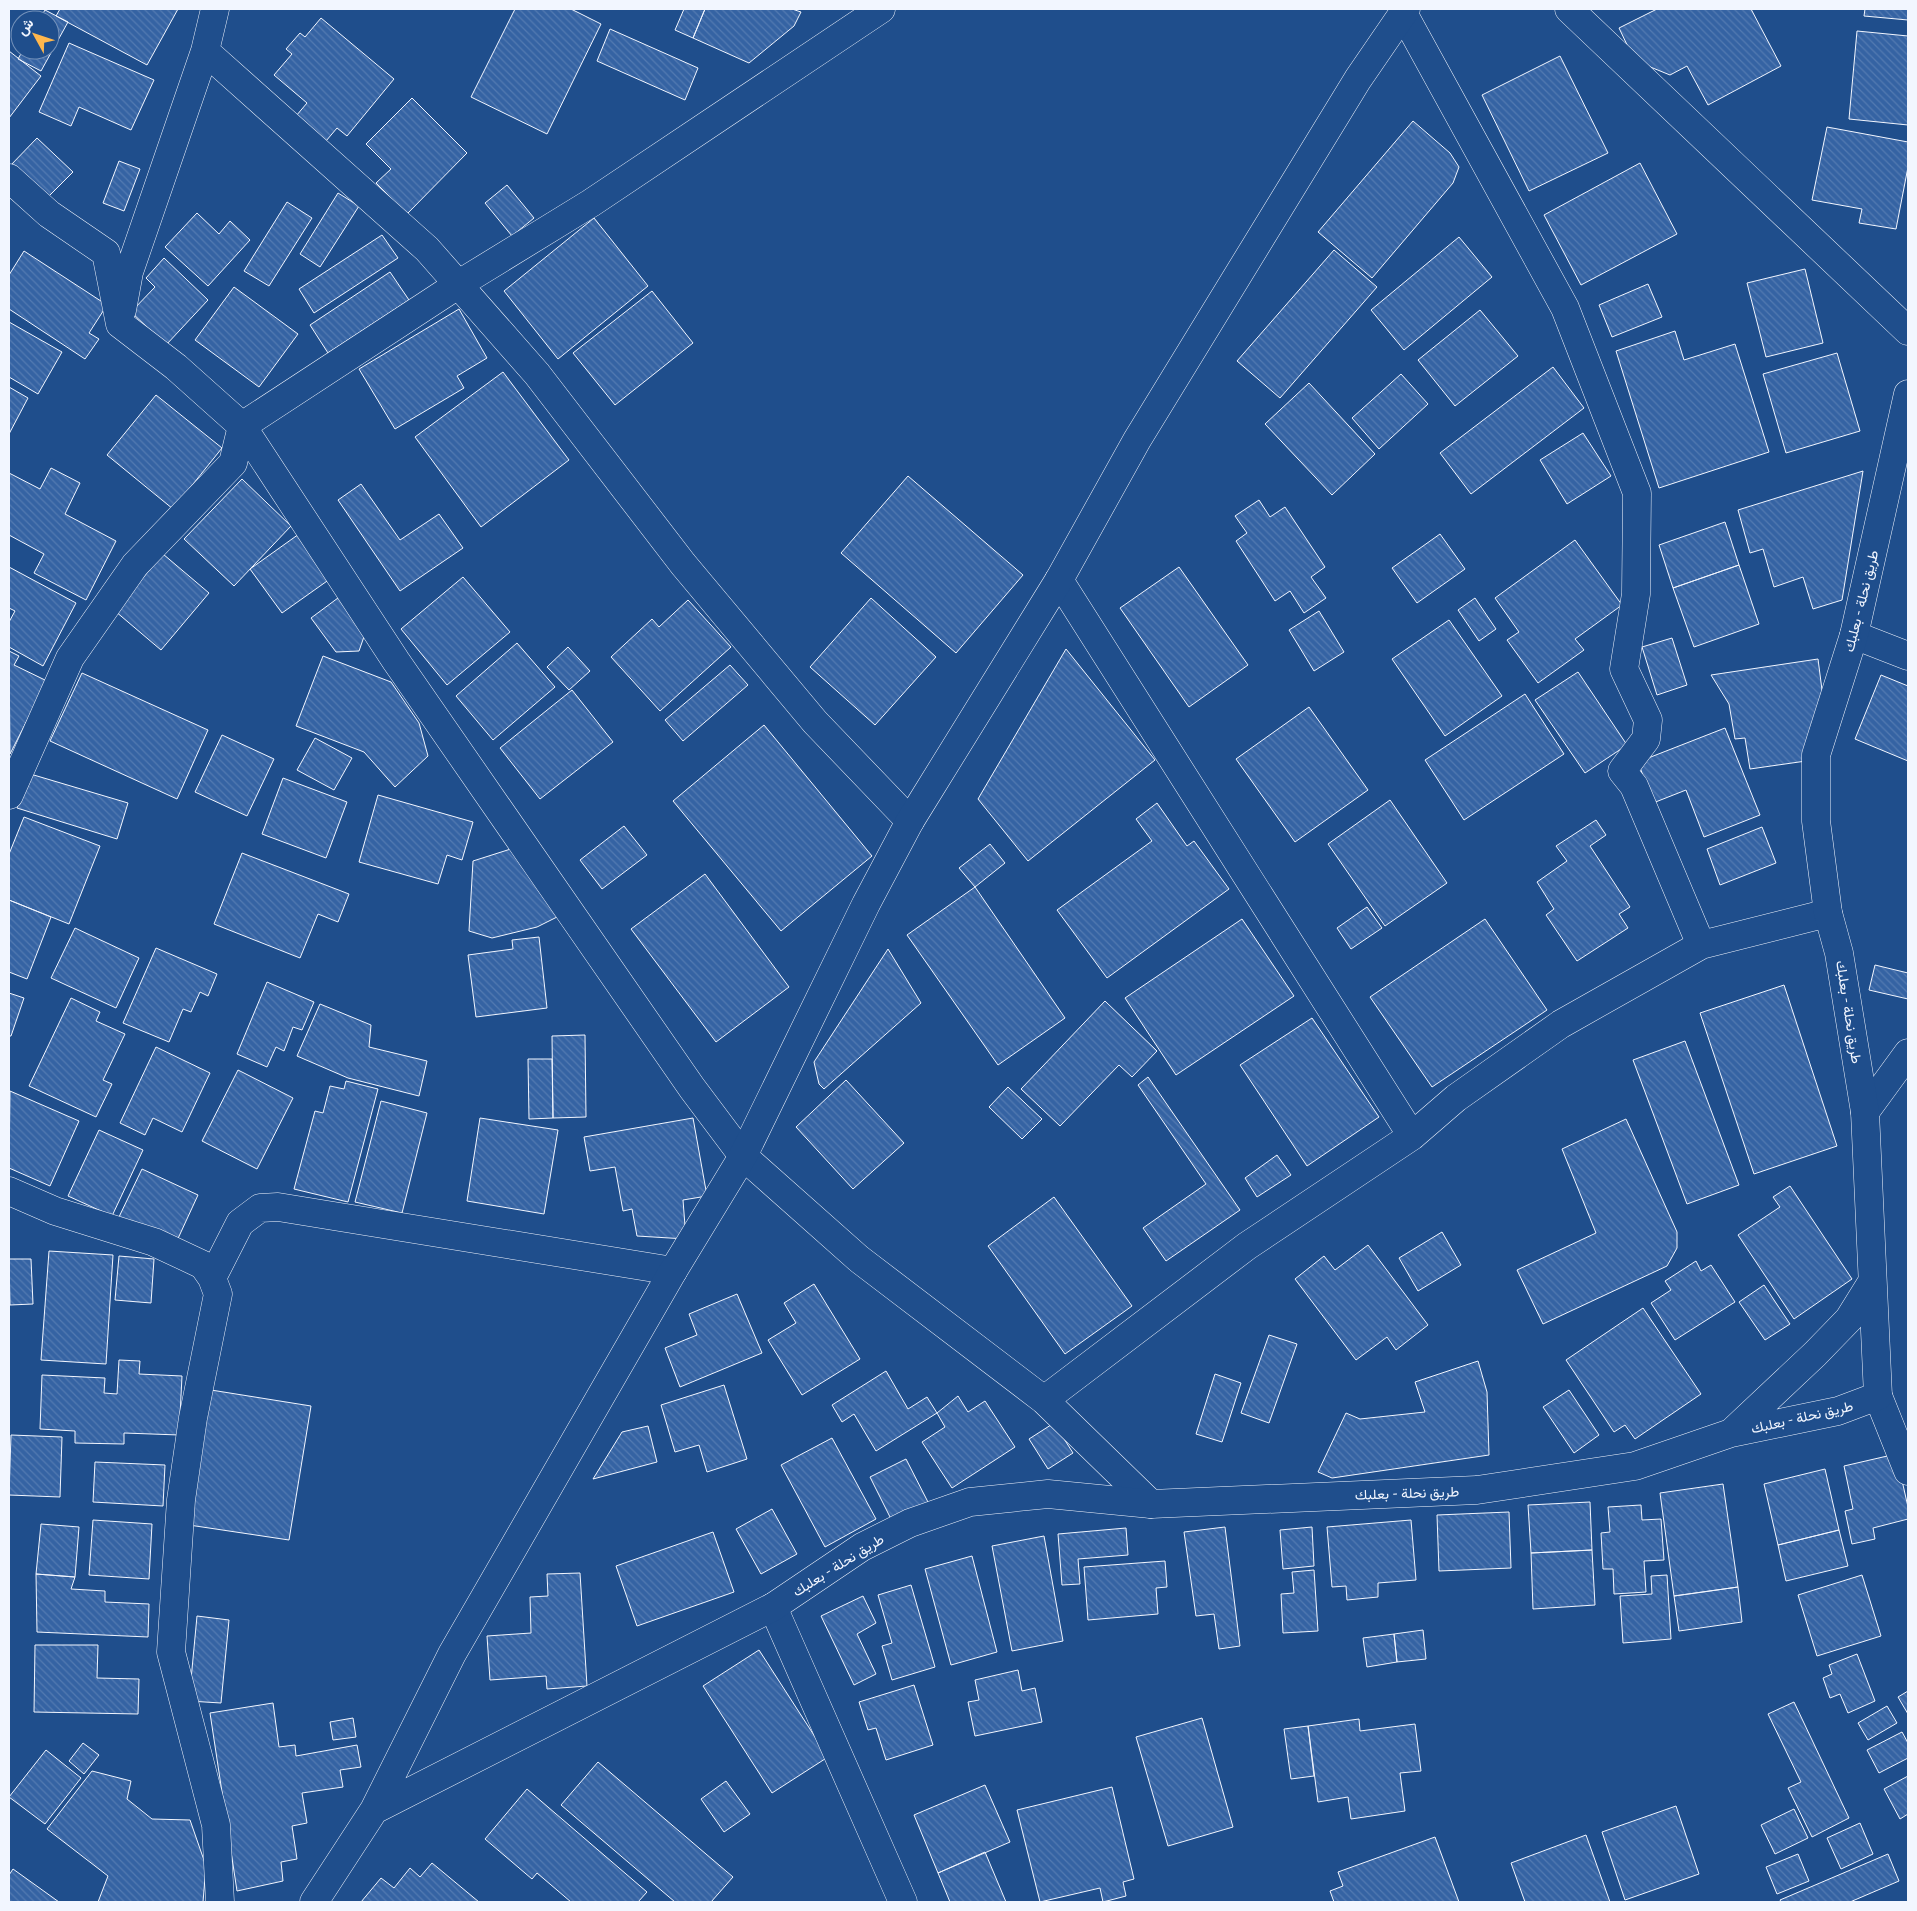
<svg xmlns="http://www.w3.org/2000/svg" width="1917" height="1911" viewBox="0 0 1917 1911" font-family="'IBM Plex Serif',Vazirmatn,serif">
<style>
.building{fill:url(#building-back-hatch);stroke:#f2f6ff}
.lines{fill:none;stroke-linecap:round;stroke-linejoin:round}
.minor-casing{stroke:#f2f6ff;stroke-width:29}
.tertiary-casing{stroke:#f2f6ff;stroke-width:29}
.minor{stroke:#1f4e8c;stroke-width:28}
.tertiary{stroke:#1f4e8c;stroke-width:28}
.labels{text-anchor:middle;stroke-width:4;stroke-linejoin:round;paint-order:stroke}
.street-label{font-size:14px;fill:#f2f6ff;stroke:#1f4e8c}
</style>
<defs>
<pattern id="building-back-hatch" width="6" height="6" patternUnits="userSpaceOnUse" patternTransform="scale(1.25)"><rect width="6" height="6" fill="#3563a3"/><path d="M-1 5l2 2M0 0l6 6M5-1l2 2" fill="none" stroke="#537ab1"/></pattern>
</defs>
<rect width="100%" height="100%" fill="#1f4e8c"/>
<path class="building" d="M60 9H178L147 65 56 16Z
M515 9H571L601 24 547 134 471 97Z
M684 9H705L693 38 675 30Z
M705 9H792L801 12 794 26 749 63 693 38Z
M1657 9H1751L1781 66 1708 105 1687 66 1670 75 1643 64 1630 51 1619 28Z
M1865 9H1908V20L1864 16Z
M45 10 68 22 41 71 18 59 23 50H50V20H39Z
M321 18 394 79 347 136 337 128 326 141 296 116 307 103 274 75 292 54 286 49 300 33 305 37Z
M610 29 698 68 685 100 597 61Z
M1857 31 1908 36V125L1849 119Z
M69 43 154 80 131 130 79 107 71 126 39 112Z
M9 51 41 76 9 118Z
M1560 56 1608 153 1529 191 1482 95Z
M412 98 467 153 407 214 376 183 391 169 366 144Z
M1413 121 1450 153 1459 167 1453 183 1372 278 1318 232Z
M1827 127 1908 142V167L1896 229 1859 223 1862 209 1812 200Z
M37 138 73 172 42 203 9 167Z
M119 161 140 169 124 211 103 203Z
M1640 163 1677 234 1581 285 1544 215Z
M507 185 534 218 512 236 485 203Z
M338 193 359 206 320 267 300 254Z
M287 202 312 218 269 286 244 271Z
M197 213 219 234 230 221 250 240 208 286 165 247Z
M594 218 648 286 558 359 504 291Z
M382 235 398 258 314 313 299 289Z
M1459 237 1492 277 1404 350 1371 310Z
M1334 250 1377 287 1280 398 1237 361Z
M24 251 107 305 89 333 99 339 85 359 9 309V275Z
M164 258 208 300 166 345 131 312 155 287 146 278Z
M1805 269 1823 343 1766 357 1747 283Z
M390 272 409 300 328 353 310 325Z
M1648 284 1662 317 1612 337 1599 305Z
M234 287 298 334 259 387 195 340Z
M652 291 693 343 615 405 573 353Z
M459 309 487 358 457 376 464 388 395 429 359 369Z
M1480 310 1518 356 1455 406 1418 360Z
M9 322 62 352 38 394 9 377Z
M1675 331 1684 360 1735 344 1769 452 1659 488 1616 351Z
M1837 353 1860 431 1786 453 1763 374Z
M1553 367 1584 408 1471 494 1440 453Z
M503 372 569 460 481 527 415 437Z
M1401 374 1428 404 1379 449 1352 418Z
M1309 383 1375 454 1332 495 1265 424Z
M9 387 28 398 9 434Z
M156 395 222 448 173 509 107 455Z
M1583 433 1611 476 1567 504 1540 460Z
M51 468 80 483 65 514 116 541 86 600 34 573 44 554 9 535V473L40 489Z
M1863 471 1842 600 1813 609 1803 577 1774 587 1763 549 1750 553 1738 510Z
M908 476 1023 575 956 653 841 553Z
M242 479 291 526 234 586 184 539Z
M361 484 400 540 439 514 463 548 400 591 338 500Z
M1259 500 1270 517 1285 507 1325 567 1311 577 1326 598 1304 613 1290 591 1275 601 1236 541 1247 533 1235 516Z
M1725 522 1739 565 1673 588 1659 545Z
M306 529 337 574 282 613 250 569Z
M1440 534 1465 569 1417 603 1392 568Z
M1575 540 1622 605 1575 639 1584 650 1538 683 1507 640 1519 632 1495 598Z
M163 554 209 593 161 650 115 611Z
M1739 565 1759 624 1694 647 1673 588Z
M9 567 76 603 43 666 9 647V622L15 611 9 608Z
M1179 567 1248 665 1189 707 1120 608Z
M463 577 510 632 447 685 401 629Z
M342 595 367 628 359 651 336 652 311 618Z
M871 598 936 657 875 725 810 667Z
M1475 598 1496 629 1479 641 1458 610Z
M688 600 731 647 660 711 611 657 652 619 659 627Z
M1319 611 1344 652 1314 671 1289 630Z
M1449 620 1502 696 1445 736 1392 659Z
M1672 638 1687 685 1657 695 1642 647Z
M517 643 555 687 493 740 456 696Z
M568 647 590 671 569 690 547 667Z
M1066 649 1155 760 1028 861 978 799Z
M9 651 19 656 14 665 47 681 10 754Z
M323 656 391 682 419 723 428 756 395 787 364 752 296 726Z
M1818 659 1822 690 1806 761 1750 769 1745 738 1735 739 1729 704 1711 675Z
M730 665 748 685 683 741 665 720Z
M1578 672 1627 745 1585 773 1535 700Z
M82 673 208 730 177 799 50 741Z
M1881 675 1908 686V761L1855 739Z
M572 690 613 742 540 799 500 748Z
M1525 694 1564 754 1464 820 1425 760Z
M1309 707 1368 790 1295 842 1236 759Z
M764 725 872 856 781 931 673 801Z
M1725 728 1760 815 1704 837 1686 790 1653 803 1638 762Z
M222 735 274 759 247 816 195 792Z
M315 738 352 758 334 790 297 770Z
M27 773 128 803 117 839 17 808Z
M283 778 347 802 326 858 262 834Z
M378 795 473 822 462 860 447 855 438 884 359 862Z
M1390 800 1447 883 1385 926 1328 844Z
M1157 803 1187 846 1194 841 1229 889 1107 978 1057 910 1152 841 1136 819Z
M24 817 100 846 69 924 9 900V854Z
M1596 820 1606 835 1590 846 1630 907 1619 914 1628 928 1577 961 1546 915 1554 909 1537 882 1567 861 1556 846Z
M624 826 647 855 602 889 580 860Z
M1762 827 1776 863 1720 885 1707 849Z
M990 844 1005 863 975 887 959 868Z
M517 847 561 915 537 927 492 938 469 931 473 861Z
M242 853 349 894 338 922 318 914 300 958 214 924Z
M705 874 789 987 716 1042 631 929Z
M975 887 1065 1018 998 1065 907 935Z
M9 900 51 917 27 979 9 972Z
M1367 907 1382 928 1351 949 1337 928Z
M1242 919 1294 996 1176 1075 1125 998Z
M1485 919 1547 1010 1432 1087 1370 997Z
M75 928 139 958 116 1008 51 978Z
M539 937 547 1008 476 1017 468 955 513 949 512 940Z
M156 948 217 974 208 996 200 992 191 1012 183 1009 169 1042 123 1023Z
M888 949 921 1003 824 1089 819 1084 814 1062Z
M1875 965 1908 973V999L1869 990Z
M267 982 314 1002 302 1030 293 1027 284 1051 276 1047 267 1067 237 1054Z
M1784 985 1837 1146 1754 1174 1700 1013Z
M9 993 24 998 11 1036H9Z
M71 998 100 1012 96 1021 125 1034 103 1080 112 1084 96 1117 29 1086Z
M1105 1001 1157 1051 1132 1077 1119 1065 1060 1126 1021 1089Z
M320 1004 371 1025 369 1047 427 1061 419 1096 348 1078 297 1056Z
M1312 1018 1379 1117 1307 1166 1240 1065Z
M585 1035 586 1117 553 1118 552 1036Z
M1685 1041 1739 1185 1687 1204 1633 1060Z
M156 1047 210 1073 182 1132 153 1118 145 1135 120 1123Z
M528 1059H552L553 1118 529 1119Z
M238 1070 293 1098 257 1169 202 1141Z
M1148 1077 1240 1210 1166 1261 1143 1228 1206 1184 1138 1085Z
M846 1080 904 1143 853 1189 796 1127Z
M346 1081 378 1089 348 1202 294 1189 315 1111 323 1113 330 1086 344 1089Z
M1008 1087 1042 1119 1022 1139 989 1107Z
M10 1091 79 1121 50 1186 9 1168Z
M381 1101 427 1113 402 1213 355 1202Z
M480 1118 558 1130 544 1214 467 1201Z
M693 1118 707 1196 683 1200 686 1239 637 1236 632 1209 623 1211 615 1167 590 1171 584 1137Z
M1626 1119 1677 1232V1248L1667 1266 1543 1324 1517 1270 1596 1233 1562 1149Z
M99 1130 143 1150 112 1216 68 1196Z
M1277 1155 1291 1175 1257 1197 1245 1178Z
M142 1169 198 1195 175 1245 118 1219Z
M1790 1186 1852 1279 1794 1319 1738 1235 1780 1207 1773 1197Z
M1054 1197 1132 1306 1065 1354 988 1246Z
M1442 1232 1461 1265 1418 1291 1399 1258Z
M1368 1245 1428 1325 1396 1350 1387 1337 1356 1360 1295 1279 1324 1256 1335 1270Z
M49 1251 113 1255 106 1364 41 1360Z
M119 1256 154 1259 151 1303 115 1300Z
M9 1259H31L33 1304 10 1305Z
M1696 1261 1701 1271 1711 1265 1735 1302 1675 1340 1651 1303 1671 1290 1665 1281Z
M814 1284 860 1359 802 1395 768 1340 796 1323 784 1303Z
M1764 1285 1790 1324 1765 1340 1739 1302Z
M737 1294 762 1353 680 1387 665 1348 697 1335 689 1314Z
M1643 1308 1701 1394 1635 1439 1625 1425 1614 1432 1566 1360Z
M1269 1335 1297 1344 1269 1423 1241 1413Z
M119 1360 140 1361 139 1374 182 1376 179 1435 124 1433V1444L75 1443V1431L40 1429 42 1375 105 1378 104 1393 117 1394Z
M1478 1361 1487 1392 1489 1455 1332 1478 1318 1472 1346 1413 1360 1419 1425 1412 1415 1382Z
M886 1371 908 1409 927 1397 937 1413 876 1451 854 1414 842 1422 832 1405Z
M1215 1374 1241 1383 1222 1442 1196 1434Z
M724 1385 747 1459 707 1472 699 1445 675 1452 661 1405Z
M211 1390 311 1406 289 1540 189 1525Z
M1569 1390 1599 1435 1574 1453 1543 1407Z
M958 1396 968 1412 985 1401 1015 1447 952 1488 922 1442 945 1427 937 1413Z
M1054 1423 1073 1453 1048 1469 1029 1439Z
M648 1426 657 1462 593 1479 622 1432Z
M11 1435 62 1437 60 1497 9 1495Z
M832 1438 876 1519 825 1547 781 1465Z
M1896 1454 1908 1507V1519L1873 1528 1875 1539 1852 1544 1845 1511 1853 1509 1844 1466Z
M906 1459 930 1506 894 1525 870 1477Z
M95 1462 165 1465 163 1506 93 1502Z
M1825 1469 1839 1530 1778 1545 1764 1484Z
M1723 1484 1738 1587 1674 1596 1660 1493Z
M1590 1502 1592 1550 1531 1553 1528 1505Z
M1641 1505 1642 1520 1661 1519 1664 1560 1644 1561 1646 1592 1614 1594 1613 1569H1603L1601 1533 1610 1532 1608 1507Z
M772 1509 797 1554 761 1574 736 1529Z
M1509 1512 1511 1568 1439 1571 1437 1515Z
M93 1520 152 1524 149 1579 89 1575Z
M1411 1520 1416 1580 1378 1583V1597L1347 1600 1346 1586 1332 1587 1327 1527Z
M41 1524 79 1527 75 1577 36 1574Z
M1225 1527 1240 1646 1219 1649 1214 1614 1196 1616 1184 1532Z
M1312 1527 1314 1566 1283 1569 1280 1530Z
M1126 1528 1128 1555 1078 1559 1080 1584 1062 1585 1058 1534Z
M1839 1530 1848 1566 1786 1581 1778 1545Z
M713 1532 734 1592 637 1626 616 1566Z
M1044 1536 1063 1641 1012 1651 992 1546Z
M1592 1550 1595 1605 1533 1609 1531 1553Z
M972 1556 997 1652 951 1665 925 1569Z
M1165 1561 1167 1587 1156 1588 1158 1614 1088 1620 1084 1567Z
M1314 1570 1318 1631 1283 1633 1281 1594 1294 1593 1292 1572Z
M580 1573 587 1686 547 1689 546 1676 490 1680 487 1636 531 1633 530 1597 548 1596 547 1574Z
M36 1574 75 1577 71 1589 105 1591V1602L149 1604 148 1637 37 1632Z
M1667 1575 1671 1639 1623 1643 1620 1596 1652 1594 1651 1576Z
M1862 1575 1881 1636 1817 1656 1798 1595Z
M911 1585 935 1667 892 1680 882 1646 892 1643 878 1595Z
M1738 1587 1742 1622 1679 1631 1674 1596Z
M863 1596 876 1623 857 1634 876 1674 854 1685 821 1616Z
M197 1616 229 1620 221 1703 189 1701Z
M1423 1630 1426 1659 1397 1662 1394 1634Z
M1394 1634 1397 1662 1367 1667 1363 1638Z
M35 1645H98L97 1678 139 1679 138 1714 34 1712Z
M759 1650 828 1757 772 1793 703 1686Z
M1857 1654 1875 1701 1848 1713 1840 1694 1830 1698 1823 1678 1832 1674 1829 1665Z
M1018 1670 1022 1691 1035 1688 1042 1722 975 1736 968 1702 979 1700 975 1680Z
M914 1685 933 1745 886 1760 876 1728 868 1730 859 1702Z
M1908 1691V1714L1898 1697Z
M1794 1702 1849 1818 1812 1837 1788 1788 1801 1782 1768 1714Z
M273 1703 279 1747 295 1745 296 1756 357 1745 361 1767 340 1770 343 1787 302 1793 307 1823 292 1826 297 1859 281 1862 283 1881 237 1891 210 1713Z
M1887 1706 1897 1723 1868 1740 1858 1723Z
M353 1718 356 1737 333 1740 330 1722Z
M1202 1718 1233 1827 1168 1846 1136 1737Z
M1359 1719 1360 1731 1415 1724 1421 1771 1400 1773 1405 1811 1351 1819 1348 1797 1318 1802 1308 1726Z
M1308 1726 1314 1776 1291 1779 1284 1729Z
M1902 1732 1908 1743V1758L1879 1773 1867 1750Z
M83 1743 99 1755 84 1774 69 1761Z
M46 1750 81 1778 45 1824 9 1797Z
M598 1762 733 1877 711 1902H675L561 1805Z
M92 1771 131 1781 127 1799 152 1819 190 1820 206 1866 203 1902H98L108 1876 47 1829Z
M1908 1776V1814L1900 1819 1884 1789Z
M726 1781 750 1814 724 1832 701 1799Z
M985 1785 1010 1842 938 1873 914 1815Z
M1112 1787 1134 1879 1123 1882 1126 1896 1103 1902 1100 1888 1040 1902 1017 1810Z
M527 1789 647 1892 638 1902H571L537 1873 532 1879 485 1839Z
M1676 1806 1699 1874 1625 1900 1602 1832Z
M1794 1809 1808 1838 1775 1854 1761 1825Z
M1860 1823 1873 1854 1841 1869 1827 1838Z
M1586 1835 1610 1902H1525L1511 1863Z
M1435 1837 1459 1902H1334L1330 1891 1343 1886 1338 1872Z
M985 1852 1006 1902H950L938 1873Z
M1798 1854 1809 1881 1777 1894 1766 1867Z
M1888 1854 1899 1881 1850 1902H1781L1780 1900Z
M432 1863 479 1902H361L381 1878 394 1888 410 1868 420 1877Z
M13 1869 59 1902H9V1875Z"/>
<g class="lines">
<g class="minor-casing">
<path id="minor" d="M1569 9 1908 331
M1403 13 1565 308 1637 493 1636 594 1624 669 1648 720 1646 739 1622 771 1634 786 1701 945
M205 51 427 249 537 374 683 564 815 722 910 821
M9 178 49 214 106 253 120 324 176 367 242 426 396 661 692 1088 743 1156 859 1259 1044 1400 1151 1504
M122 310 129 272 205 51 215 9
M1059 580 1412 1136
M1854 635 1908 656
M9 795 70 658 135 565 233 463 242 426 459 284 591 203 881 9
M1865 1112 1908 1053
M9 1191 55 1211 154 1242 203 1265 212 1278 218 1294 193 1418 181 1500 171 1652 216 1825 220 1902
M212 1278 240 1223 260 1208 278 1207 673 1271
M1878 1396 1908 1471
M1044 1400 1247 1246 1412 1136 1456 1098 1561 1024 1701 945 1828 913
M773 1607 903 1902"/>
</g>
<g class="tertiary-casing">
<path id="tertiary" d="M1731 1433 1815 1354 1849 1319 1872 1282
M374 1810 452 1654 673 1271 743 1156 866 904 910 821 1059 580 1137 440 1358 79 1406 9
M314 1902 374 1810 773 1607 862 1547 910 1523 970 1502 1048 1494 1151 1504 1477 1490 1635 1466 1731 1433 1838 1411 1878 1396 1865 1112 1839 953 1828 913 1816 821V755L1854 635 1908 394"/>
</g>
<use href="#minor" class="minor"/>
<use href="#tertiary" class="tertiary"/>
</g>
<g class="labels">
<g class="street-label">
<text transform="translate(1861 601) rotate(-76)" y="5">طريق نحلة - بعلبك</text>
<text transform="translate(1849 1012) rotate(81)" y="5">طريق نحلة - بعلبك</text>
<text transform="translate(1802 1417) rotate(-13)" y="5">طريق نحلة - بعلبك</text>
<text transform="translate(1407 1493) rotate(-2)" y="5">طريق نحلة - بعلبك</text>
<text transform="translate(838 1565) rotate(-32)" y="5">طريق نحلة - بعلبك</text>
</g>
</g>
<rect width="1917" height="1911" fill="none" stroke="#f2f6ff" stroke-width="20"/>
<g transform="translate(35 35) rotate(310)"><circle r="24" fill="#1f4e8c" stroke="#7391ba"/>
<path d="M0-4L9 19L0 12L-9 19Z" fill="#ffb74d"/>
<text y="-8" font-size="14" font-weight="bold" text-anchor="middle" fill="#f2f6ff">ش</text>
</g>
</svg>
